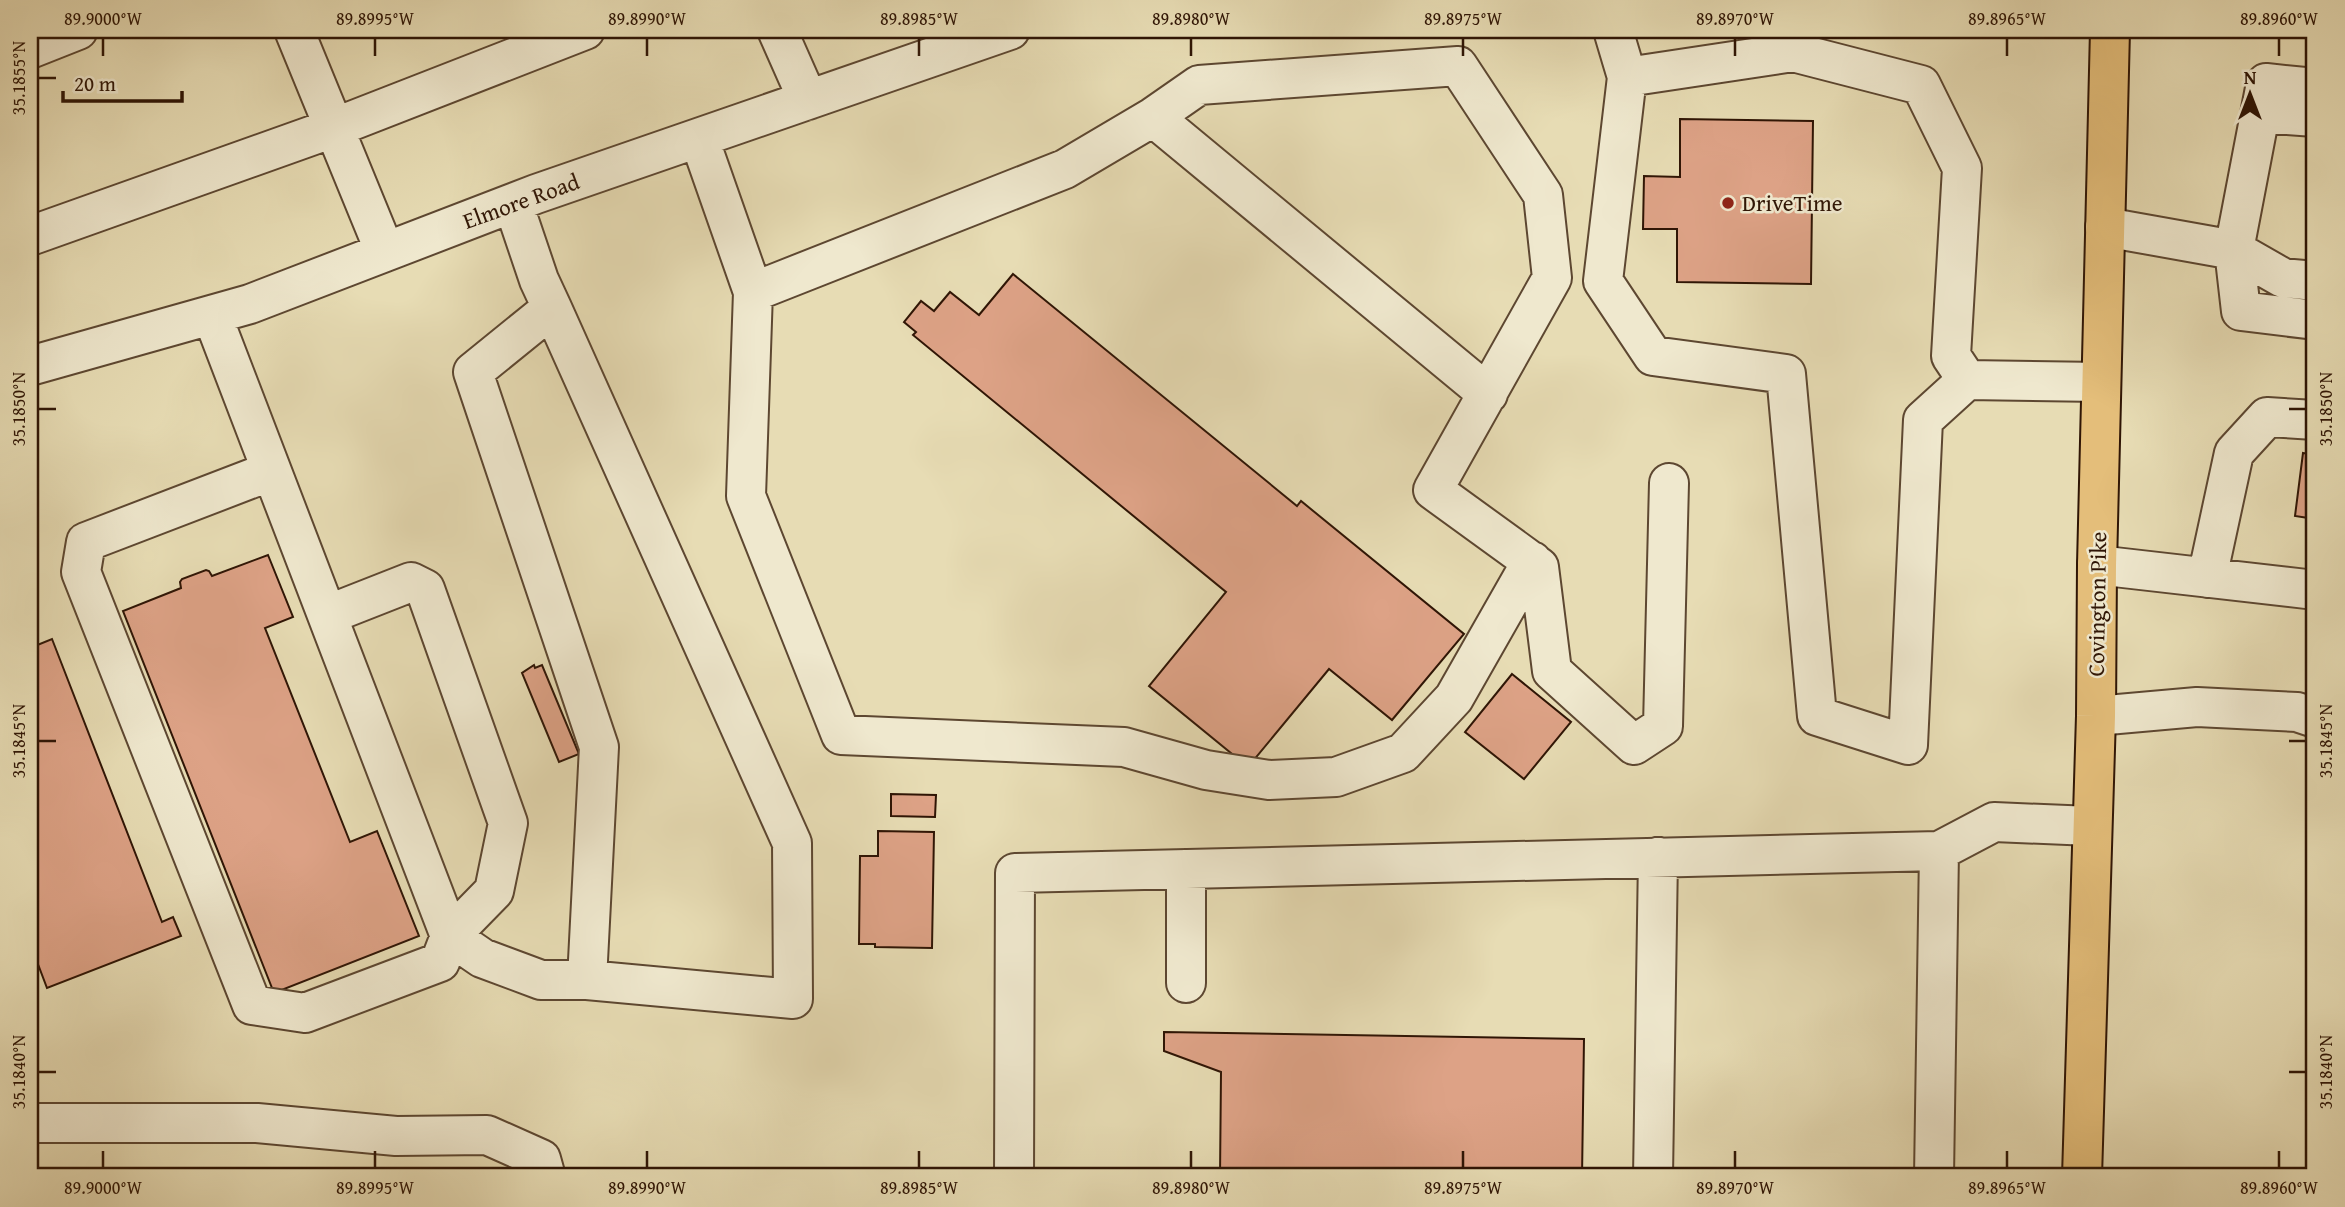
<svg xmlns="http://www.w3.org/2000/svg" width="2345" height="1207" viewBox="0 0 2345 1207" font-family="'Gentium Book Plus',serif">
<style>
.building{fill:#dda286;stroke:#2f1505;stroke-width:2}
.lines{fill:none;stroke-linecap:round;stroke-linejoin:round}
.minor-casing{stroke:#5d4731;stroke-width:42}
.major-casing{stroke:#2f1505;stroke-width:42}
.minor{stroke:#efe8ce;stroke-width:38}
.major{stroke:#e4be7a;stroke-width:38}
.ticks{fill:none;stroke:#2f1505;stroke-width:2.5}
.poi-dot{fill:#8f2418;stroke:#efe8ce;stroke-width:2.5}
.labels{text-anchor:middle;stroke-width:5;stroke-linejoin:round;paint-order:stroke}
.street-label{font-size:23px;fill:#2f1505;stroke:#efe8ce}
.poi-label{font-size:23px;fill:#2f1505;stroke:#efe8ce;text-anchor:start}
.neatline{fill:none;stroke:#2f1505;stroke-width:2.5}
.ticks-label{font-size:18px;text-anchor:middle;fill:#2f1505}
</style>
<rect width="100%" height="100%" fill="#e7dcb4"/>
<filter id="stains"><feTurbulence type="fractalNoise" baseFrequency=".00286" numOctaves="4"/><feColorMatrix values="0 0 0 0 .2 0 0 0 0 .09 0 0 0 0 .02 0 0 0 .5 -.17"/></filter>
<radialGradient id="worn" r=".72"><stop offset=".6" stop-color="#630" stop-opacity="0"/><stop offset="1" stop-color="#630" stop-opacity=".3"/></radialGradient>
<path class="building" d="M1680 119 1813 121 1811 284 1677 282V229H1643L1644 176 1680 177Z
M1013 274 1297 506 1301 501 1464 634 1392 720 1329 669 1248 767 1149 686 1226 592 913 335 916 332 904 322 921 301 934 311 950 292 979 315Z
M2303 453 2315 455V519L2295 516Z
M268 555 293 617 265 628 350 842 377 831 419 936 274 993 123 611 181 588 180 582 182 579 206 570 209 571 212 576Z
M52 639 162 922 173 917 181 936 47 988 30 943V648Z
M534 665 535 668 542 665 579 754 559 762 522 673Z
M1512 674 1571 722 1524 779 1465 732Z
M891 794 936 795 935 817 891 816Z
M878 831 934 832 932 948 875 947V944H859L860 856H878Z
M1164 1032 1584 1039 1582 1177H1220L1221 1072 1164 1051Z
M223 1170 262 1171V1177H223Z"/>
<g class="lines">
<g class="minor-casing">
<path id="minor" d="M294 30 385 252
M777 30 808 100
M1613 30 1627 77 1793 52 1921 85 1962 168 1951 356 1967 380 2101 382
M30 49 78 30
M1627 77 1603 281 1653 356 1786 374 1817 716 1908 745 1923 420 1967 380
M2261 113 2315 117
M1153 117 1488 394
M699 138 753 292 1065 169 1153 117 1199 85 1458 66 1543 195 1552 278 1433 490 1539 567 1552 671 1634 745 1663 726 1669 483
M513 203 539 280 552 308 792 843 793 999 587 980 599 747 473 372 552 308
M2105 227 2234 250 2266 83 2315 88
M30 236 336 127 585 30
M2234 250 2241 311 2315 320
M2234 250 2283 278 2315 281
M753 292 746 496 841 735 1124 747 1206 770 1269 780 1336 777 1403 753 1454 698 1532 561
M212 315 450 936 482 958 541 980H587
M30 366 250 304 536 194 1010 30
M271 471 86 542 81 572 252 1005 305 1013 440 962 450 936 494 891 508 823 425 589 411 582 327 615
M2097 565 2315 590
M2207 578 2234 453 2267 417 2315 420
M2096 716 2197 707 2297 712 2315 718
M1939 851 1994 822 2091 826
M1186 983V869
M30 1123H257L396 1136 487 1135 541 1159 546 1177
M1014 1177 1015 873 1939 851 1934 1177
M1653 1177 1658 857"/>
</g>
<g class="major-casing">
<path id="major" d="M2082 1177 2096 716 2097 565 2110 30"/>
</g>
<use href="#minor" class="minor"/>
<use href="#major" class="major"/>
</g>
<path class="ticks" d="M103 38V56M375 38V56M647 38V56M919 38V56M1191 38V56M1463 38V56M1735 38V56M2007 38V56M2279 38V56M38 78H56M38 409H56M2289 409H2306M38 741H56M2289 741H2306M38 1072H56M2289 1072H2306M103 1151V1168M375 1151V1168M647 1151V1168M919 1151V1168M1191 1151V1168M1463 1151V1168M1735 1151V1168M2007 1151V1168M2279 1151V1168"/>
<circle class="poi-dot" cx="1728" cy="203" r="7"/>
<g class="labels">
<g class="street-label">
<text transform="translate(521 201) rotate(-20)" y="8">Elmore Road</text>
<text transform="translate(2097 604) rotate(-89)" y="8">Covington Pike</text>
</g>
<g class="poi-label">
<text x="1742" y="211">DriveTime</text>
</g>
</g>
<rect width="2345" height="1207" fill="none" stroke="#e7dcb4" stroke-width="77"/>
<g transform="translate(2250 94)" stroke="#efe8ce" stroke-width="5" paint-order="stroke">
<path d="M0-5L12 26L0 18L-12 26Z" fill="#2f1505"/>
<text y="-10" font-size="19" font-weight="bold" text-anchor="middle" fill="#2f1505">N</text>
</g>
<path d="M63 91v10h119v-10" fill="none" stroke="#2f1505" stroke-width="3.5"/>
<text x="74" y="91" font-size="21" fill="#2f1505" stroke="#efe8ce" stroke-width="5" paint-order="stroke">20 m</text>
<rect x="38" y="38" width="2268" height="1130" class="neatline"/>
<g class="ticks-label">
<text x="103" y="25">89.9000°W</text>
<text x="375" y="25">89.8995°W</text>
<text x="647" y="25">89.8990°W</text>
<text x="919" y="25">89.8985°W</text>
<text x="1191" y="25">89.8980°W</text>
<text x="1463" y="25">89.8975°W</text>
<text x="1735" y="25">89.8970°W</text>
<text x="2007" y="25">89.8965°W</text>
<text x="2279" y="25">89.8960°W</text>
<text transform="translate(19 78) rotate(-90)" y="6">35.1855°N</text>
<text transform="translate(19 409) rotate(-90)" y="6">35.1850°N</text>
<text transform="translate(2326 409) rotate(-90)" y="6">35.1850°N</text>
<text transform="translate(19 741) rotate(-90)" y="6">35.1845°N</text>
<text transform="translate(2326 741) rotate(-90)" y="6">35.1845°N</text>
<text transform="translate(19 1072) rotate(-90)" y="6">35.1840°N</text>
<text transform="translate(2326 1072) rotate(-90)" y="6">35.1840°N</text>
<text x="103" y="1194">89.9000°W</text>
<text x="375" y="1194">89.8995°W</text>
<text x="647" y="1194">89.8990°W</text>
<text x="919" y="1194">89.8985°W</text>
<text x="1191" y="1194">89.8980°W</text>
<text x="1463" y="1194">89.8975°W</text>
<text x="1735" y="1194">89.8970°W</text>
<text x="2007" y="1194">89.8965°W</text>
<text x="2279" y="1194">89.8960°W</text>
</g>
<rect width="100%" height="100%" filter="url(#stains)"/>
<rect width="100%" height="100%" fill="url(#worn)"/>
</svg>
